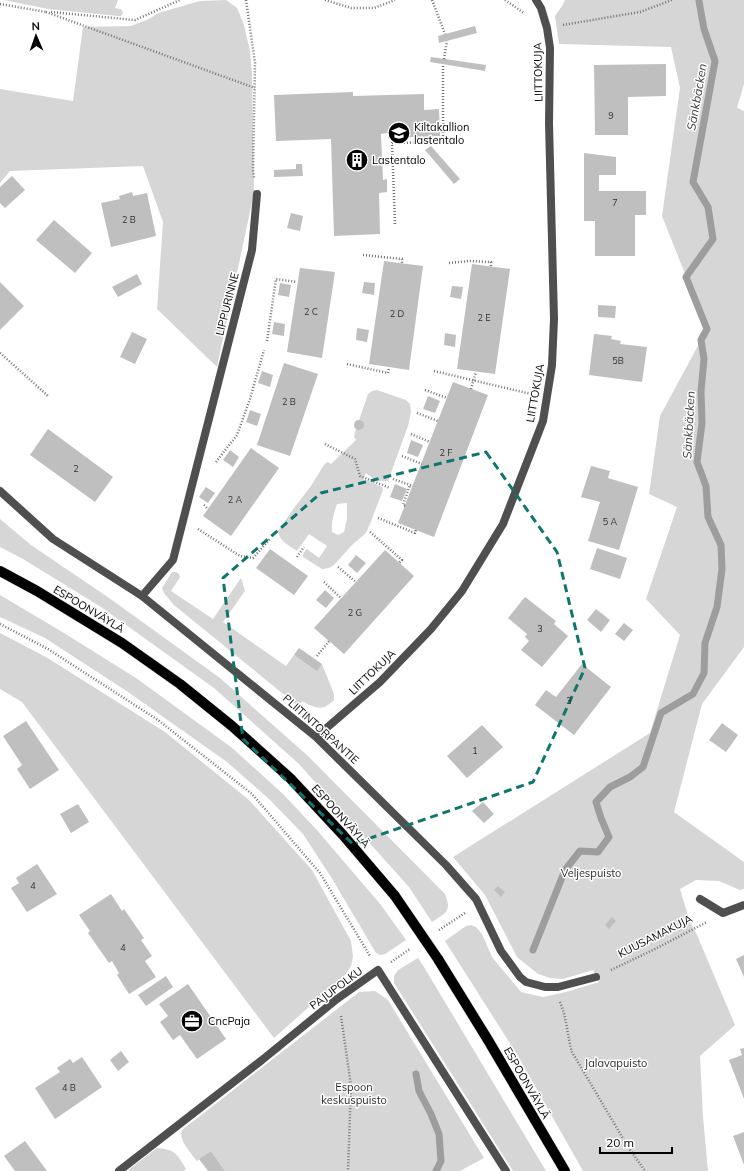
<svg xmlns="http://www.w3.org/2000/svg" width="744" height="1171" viewBox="0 0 744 1171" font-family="Mulish,sans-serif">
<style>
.green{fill:#d6d6d6;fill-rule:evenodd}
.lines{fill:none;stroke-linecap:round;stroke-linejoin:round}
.stream{stroke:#9d9d9d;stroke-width:7}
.building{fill:#bfbfbf}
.primary-casing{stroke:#dbdbdb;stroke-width:11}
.path{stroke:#717171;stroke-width:2.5;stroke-dasharray:1 2;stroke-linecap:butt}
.minor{stroke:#4f4f4f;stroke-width:8}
.primary{stroke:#000;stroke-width:10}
.primary-bridge-casing{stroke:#dbdbdb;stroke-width:11;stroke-linecap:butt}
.primary-bridge{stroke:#000;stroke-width:10}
.marked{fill:none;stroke:#0f766e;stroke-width:3;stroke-dasharray:8 5;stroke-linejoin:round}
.labels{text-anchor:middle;stroke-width:3;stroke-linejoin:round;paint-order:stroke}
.number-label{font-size:9px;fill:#303030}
.street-label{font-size:11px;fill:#000;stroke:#fff}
.poi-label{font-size:11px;fill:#000;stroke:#fff;text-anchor:start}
.park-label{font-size:11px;fill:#2d2d2d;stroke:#fff}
.water-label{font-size:12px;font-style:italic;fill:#3e3e3e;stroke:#fff}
</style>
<rect width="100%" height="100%" fill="#fff"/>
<path class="green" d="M4 0H118L115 8C119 9 122 8 123 13L121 16H118L48 9Z
M226 0 237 8 244 25 250 51 252 73 254 193 217 367 157 309 163 222 143 166 10 171 0 183V89L73 101 83 27 131 26 149 19 158 13 200 1Z
M565 0H744V84L737 108 744 111V647L702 704 674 812 744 862V889L740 890 719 881 696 880 680 889 690 922 697 935 735 1025 700 1056 703 1117 708 1171H583L518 1056 445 941 466 926 471 925 476 927 482 934 492 957 521 992 543 997 566 992 599 982 593 970 563 979 550 978 538 974 517 957 485 895 453 857 650 733 680 635 646 599 677 507 649 494 660 416 707 329 662 216 680 88 671 47 559 44 555 16 562 6Z
M377 390 406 400 410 404 411 412 408 426 388 481C379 482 372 479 366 473L363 480H367L382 487 383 490 370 524 366 533 352 545 334 565 329 568 322 569 303 557C303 553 304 552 307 549L319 558 327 546 309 534 297 551C290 546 279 541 278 531L294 508 311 486 324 465 327 462 330 463 331 464 356 440 354 437 355 432 368 394 372 391ZM347 503V519L344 532 338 535 332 532C331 522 334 513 337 504Z
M0 519 31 545 112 600 220 678 308 756 445 894C452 912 446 912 432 922L409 887 299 764 214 688 101 607 23 559 0 547Z
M172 572H176L179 574 180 577 171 591 213 619 241 578 245 591 223 622 286 666 294 655 317 670 322 664 334 694V700C322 712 315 708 302 701L298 706 174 605 164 593 162 588Z
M0 595 64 633 136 678 231 747 283 794 316 829 381 905 406 940 385 954 380 955 376 953 331 877 303 834 269 799 227 762 128 692 45 638 0 617Z
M0 633 46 657 165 732 249 800 312 870 351 941 353 957 351 966 345 975 274 1038 22 702 0 689Z
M418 958 424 967 546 1171H513L394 983V976L398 970Z
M375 991 388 1000 484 1158 460 1171H225L211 1151 197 1161C191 1153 178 1140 182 1130L359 992Z
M157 1148C176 1150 176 1153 186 1169L183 1171H127Z"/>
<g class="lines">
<path class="stream" d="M533 950 565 870 580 851 598 852 609 837 601 818 596 802 610 787 630 777 643 767 661 713 693 694 704 673 705 643 717 607 722 569 721 545 708 517 706 486 697 462 702 423 701 391 704 359 701 340 707 329 686 277 713 239 708 207 693 182 715 61 704 29 699 1
M416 1074 419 1091 431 1114 439 1134 441 1161 436 1171"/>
</g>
<path class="building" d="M475 26 477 33 439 43 438 36Z
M431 57 486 65 485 71 430 62Z
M666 64V96L628 97V135H595L594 65Z
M353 92V96L424 94V110L439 109 440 136 388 138V133L381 134 383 180 387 179V192L379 193 380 234 334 236 331 139 276 141 274 95Z
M431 146 460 179 454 184 425 150Z
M584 153 616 157V175H599V191H646V215H635V256H595V221H584Z
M296 164H302L303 176 274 177V170L296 169Z
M12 176 25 190 5 208 0 203V187Z
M132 192 133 196 147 193 156 236 111 247 101 203 120 199 119 196Z
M291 213 303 216 300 231 287 228Z
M54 220 92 253 75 273 36 240Z
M384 261 423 266 409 370 369 364Z
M472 264 510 269 495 374 457 369Z
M300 268 335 272 322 358 287 352Z
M137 274 142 284 118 297 112 287Z
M0 282 24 306 0 330Z
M364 282 375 283 374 295 362 293Z
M280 283 291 285 289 297 278 295Z
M452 286 463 287 461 299 450 297Z
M598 305 616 306 615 318 598 317Z
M274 322 285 324 284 336 272 334Z
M357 328 369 330 367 342 356 340Z
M132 332 147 339 135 364 120 357Z
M445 333 456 335 455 347 444 345Z
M594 334 612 336 611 339 621 341 620 344 647 347 642 382 589 375Z
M284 363 318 374 290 456 257 445Z
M262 371 273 375 270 387 258 383Z
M453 382 488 395 434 537 398 523Z
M428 396 440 401 435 413 423 409Z
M250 410 261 414 257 426 246 422Z
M354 425a5 5 0 1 1 10 0a5 5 0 1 1-10 0Z
M48 429 113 477 95 502 30 455Z
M411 440 423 445 418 457 407 453Z
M251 448 279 468 231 536 203 516Z
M230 450 239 457 233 467 223 460Z
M591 466 610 471 608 478 638 487 619 550 588 541 600 502 581 497Z
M395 484 407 489 402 501 390 497Z
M206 487 215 493 208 503 199 497Z
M597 548 627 558 620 579 590 569Z
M270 549 308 576 294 595 256 568Z
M385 550 414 576 344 654 314 628Z
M356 555 366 563 357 573 348 565Z
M325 590 334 598 326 608 316 600Z
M525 597 556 621 554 624 568 636 542 667 521 650 529 641 525 637 527 634 508 618Z
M596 609 610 620 601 632 587 620Z
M624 623 633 630 624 641 615 634Z
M299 648 322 664 317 671 294 655Z
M582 664 611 687 574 735 535 705 546 690 556 697Z
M26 721 59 770 30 789 17 769 22 765 3 736Z
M722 723 738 735 726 752 709 740Z
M482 725 503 747 467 778 447 756Z
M483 802 494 814 484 823 472 811Z
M78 804 89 822 71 833 60 814Z
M37 864 57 894 27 912 11 888 19 883 16 878Z
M498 886 505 892 501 897 494 890Z
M111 894 122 911 124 909 144 938 141 940 152 956 145 961 156 977 129 994 117 975 119 973 112 961 109 963 88 933 90 931 79 915Z
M612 917 616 921 609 929 605 925Z
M744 955V977L736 959Z
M166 976 173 987 146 1006 138 995Z
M188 984 226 1039 197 1059 180 1035 173 1040 160 1022 168 1016 159 1004Z
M744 1048V1099L729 1060 742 1055 740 1049Z
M121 1051 129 1062 118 1071 110 1060Z
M82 1057 102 1087 55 1119 35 1088 60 1072 57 1068 70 1059 73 1063Z
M744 1132V1165L733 1136Z
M25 1141 47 1171H15L4 1156Z
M211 1151 225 1171H208L199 1159Z"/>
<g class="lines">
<g class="primary-casing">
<path id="primary" d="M0 571 37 591 122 643 180 684 232 726 290 778 343 835 395 896
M438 959 488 1040 565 1171"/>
</g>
<path class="path" d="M246 0 255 63 253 170 254 178
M325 0 351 8H374L395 0
M432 0 445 34
M505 0 524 13
M0 4 46 12
M46 12 255 88
M51 12 135 20 180 0
M563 25 640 12 672 0
M444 59 447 41
M395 224 392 143 443 142V64
M363 255 402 259V263
M449 263 469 261 491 262V267
M267 341 276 279 297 282
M0 353 48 396
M347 364 388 373 389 367
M434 371 531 394
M471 389 476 372
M425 390 447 398
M417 413 438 421
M411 434 430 442
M325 444 355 459 360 476 390 488
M402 456 422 464
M216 462 237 435 250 399 264 350
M393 479 413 486
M204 505 208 509
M405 506 403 505 410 485
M378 518 415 533 416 530
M198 529 240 556 253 558 270 539
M370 532 402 560 399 563
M297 557 304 547
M338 567 356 582
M324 582 341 598
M0 624 48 649 158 720 252 794 320 873 370 956
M317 656 329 641
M439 930 465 913
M391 962 410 949
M611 970 655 949 707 922
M560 1002C567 1018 567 1035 572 1052L628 1147 645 1171
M341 1016 351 1086 348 1171"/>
<path class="minor" d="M0 491 53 539 142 596 316 737 446 865 476 899 501 951 520 977 526 982 545 987H558L596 977
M142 596 173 560 252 250 257 194
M316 737 380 682 431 629 462 591 503 524 543 421 552 365 554 319 549 123 550 48 547 28 541 8 536 0
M700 899 723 913 744 905
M119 1171 262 1060 337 999 378 970 506 1171"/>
<use href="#primary" class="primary"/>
<g class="primary-bridge-casing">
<path id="primary-bridge" d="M395 896 438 959"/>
</g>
<use href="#primary-bridge" class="primary-bridge"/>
</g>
<path class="marked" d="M486 452 557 552 585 668 533 782 353 844 243 739 223 578 321 493Z"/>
<defs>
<g id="school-disc" transform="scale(1.15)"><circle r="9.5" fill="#000" stroke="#fff"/><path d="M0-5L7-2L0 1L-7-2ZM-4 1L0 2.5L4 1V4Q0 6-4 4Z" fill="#fff"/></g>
<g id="building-disc" transform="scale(1.15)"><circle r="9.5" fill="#000" stroke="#fff"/><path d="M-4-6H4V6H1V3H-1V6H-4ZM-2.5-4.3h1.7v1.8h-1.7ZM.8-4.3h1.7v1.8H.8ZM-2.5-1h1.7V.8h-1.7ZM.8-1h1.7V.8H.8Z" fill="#fff"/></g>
<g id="office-disc" transform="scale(1.15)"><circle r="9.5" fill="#000" stroke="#fff"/><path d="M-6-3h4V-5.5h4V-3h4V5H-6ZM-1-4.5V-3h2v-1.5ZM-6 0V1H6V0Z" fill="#fff"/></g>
</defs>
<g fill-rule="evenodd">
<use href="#school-disc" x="399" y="133"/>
<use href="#building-disc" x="357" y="160"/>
<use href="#office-disc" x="192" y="1021"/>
</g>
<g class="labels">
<g class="number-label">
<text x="611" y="119">9</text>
<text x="615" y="206">7</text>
<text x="129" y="223">2 B</text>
<text x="311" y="315">2 C</text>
<text x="397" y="317">2 D</text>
<text x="484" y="321">2 E</text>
<text x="618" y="364">5B</text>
<text x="289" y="405">2 B</text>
<text x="446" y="456">2 F</text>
<text x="76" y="472">2</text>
<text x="235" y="503">2 A</text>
<text x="610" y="525">5 A</text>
<text x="355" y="616">2 G</text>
<text x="540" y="632">3</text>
<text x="569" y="704">3</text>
<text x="475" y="754">1</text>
<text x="33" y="889">4</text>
<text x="123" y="951">4</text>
<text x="69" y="1091">4 B</text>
</g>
<g class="street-label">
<text transform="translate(538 72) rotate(-91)" y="4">LIITTOKUJA</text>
<text transform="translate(227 304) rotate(-76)" y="4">LIPPURINNE</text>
<text transform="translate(535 393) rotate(-80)" y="4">LIITTOKUJA</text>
<text transform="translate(89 609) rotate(31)" y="4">ESPOONVÄYLÄ</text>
<text transform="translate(372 672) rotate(-44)" y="4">LIITTOKUJA</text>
<text transform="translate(321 729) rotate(42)" y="4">PLIITINTORPANTIE</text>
<text transform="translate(341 816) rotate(48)" y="4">ESPOONVÄYLÄ</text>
<text transform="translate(655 936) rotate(-27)" y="4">KUUSAMAKUJA</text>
<text transform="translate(336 988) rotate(-37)" y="4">PAJUPOLKU</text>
<text transform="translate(527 1083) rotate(60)" y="4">ESPOONVÄYLÄ</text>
</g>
<g class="poi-label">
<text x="414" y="131">Kiltakallion<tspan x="414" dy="13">lastentalo</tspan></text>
<text x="372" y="164">Lastentalo</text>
<text x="208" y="1025">CncPaja</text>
</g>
<g class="park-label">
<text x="591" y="877">Veljespuisto</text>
<text x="616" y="1067">Jalavapuisto</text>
<text x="354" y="1091">Espoon<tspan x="354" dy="13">keskuspuisto</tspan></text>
</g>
<g class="water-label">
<text transform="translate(697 97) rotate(-80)" y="4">Sänkbäcken</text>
<text transform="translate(689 425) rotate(-87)" y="4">Sänkbäcken</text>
</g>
</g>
<g transform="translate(36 36) rotate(358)" stroke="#ffffff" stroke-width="3" paint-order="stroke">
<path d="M0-3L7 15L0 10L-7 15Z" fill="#000000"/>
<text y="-6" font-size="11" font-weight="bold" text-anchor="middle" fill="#000000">N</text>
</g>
<path d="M600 1147v6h72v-6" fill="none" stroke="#000000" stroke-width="2"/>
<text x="606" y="1147" font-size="12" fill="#000000" stroke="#ffffff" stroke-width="3" paint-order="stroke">20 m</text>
</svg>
